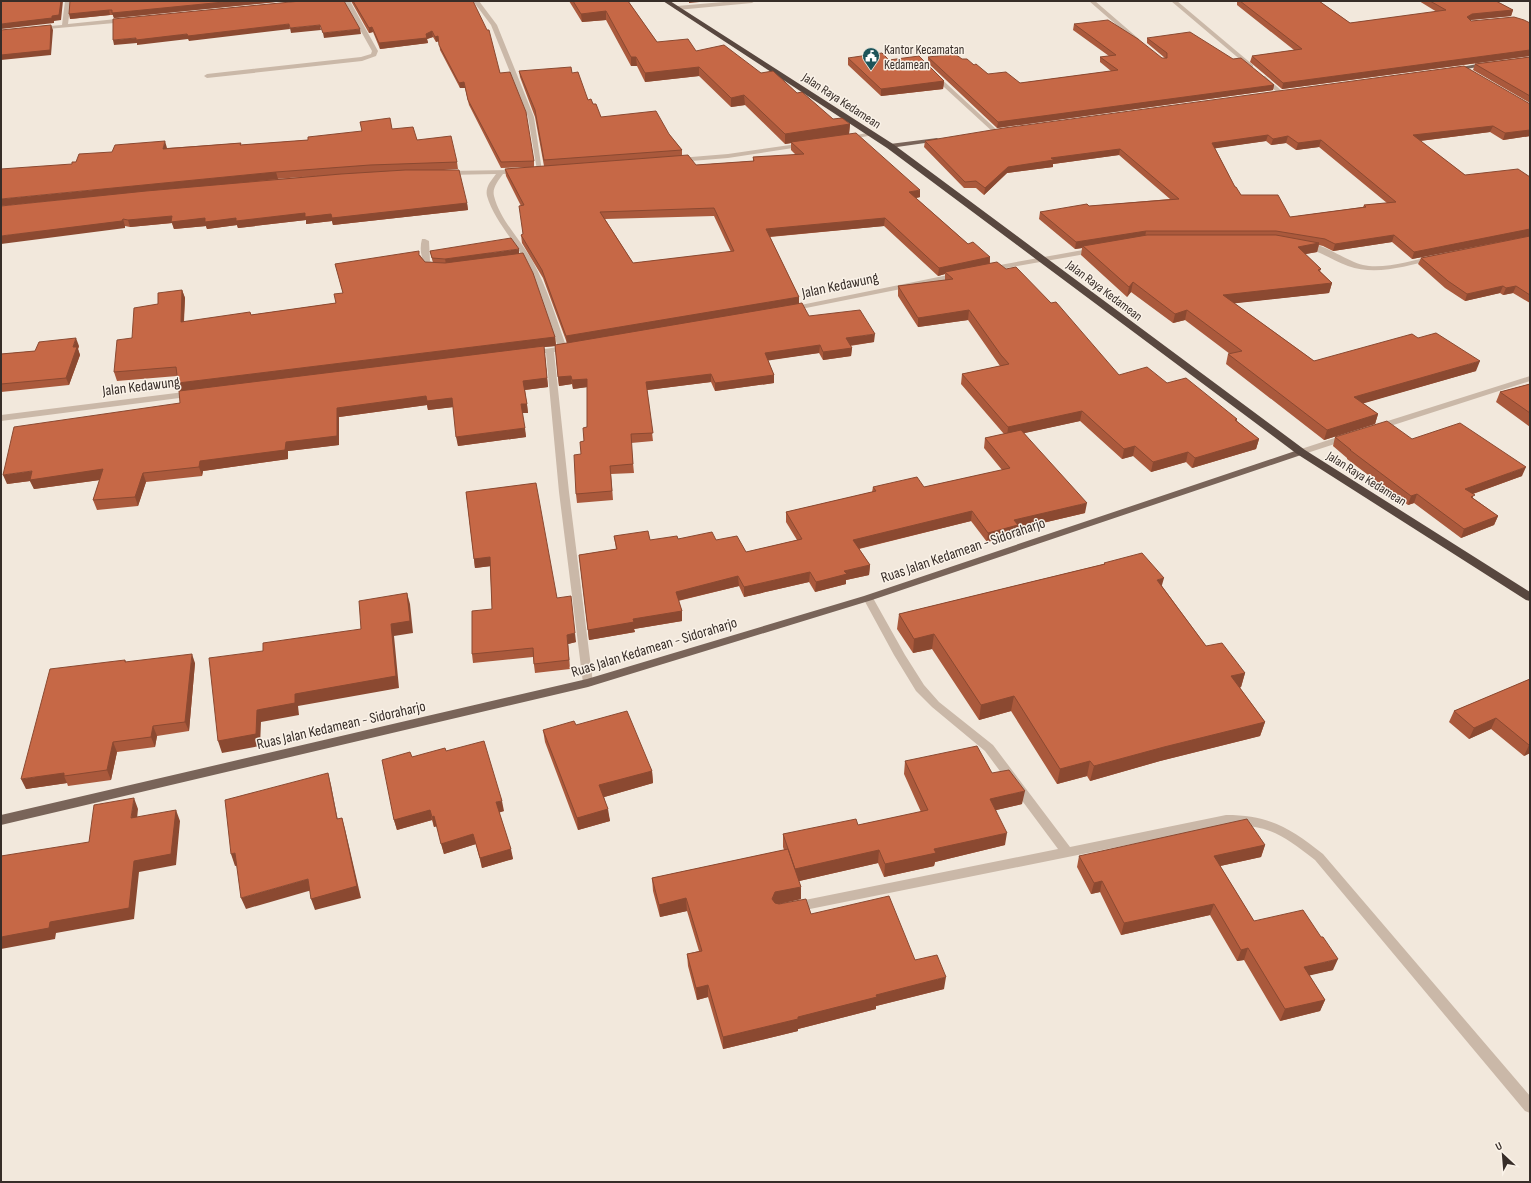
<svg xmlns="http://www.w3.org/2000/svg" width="1531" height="1183" viewBox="0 0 1531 1183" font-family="'Sofia Sans Condensed',sans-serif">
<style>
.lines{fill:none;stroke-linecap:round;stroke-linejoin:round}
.minor{fill:#cab8a8;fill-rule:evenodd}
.major{fill:#796459;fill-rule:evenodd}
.highway{fill:#58473f;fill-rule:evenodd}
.wall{fill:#aa593c;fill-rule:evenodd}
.shaded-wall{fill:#8b4931}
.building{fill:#c66846;stroke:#8b4931;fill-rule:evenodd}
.labels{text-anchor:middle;stroke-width:3;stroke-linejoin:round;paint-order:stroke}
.far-poi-label{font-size:13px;fill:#372d28;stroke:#faf2e8;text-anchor:start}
.far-street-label{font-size:13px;fill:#372d28;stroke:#faf2e8}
.street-label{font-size:15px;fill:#372d28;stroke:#faf2e8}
</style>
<rect width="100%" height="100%" fill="#f2e8dc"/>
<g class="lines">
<path class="minor" d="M65 1H71L68 24 126 18 129 20 126 22 36 30V28L38 27 62 25Z
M344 1H350L378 51 376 56 362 61 207 78 204 76 207 74 361 57 371 54 372 51Z
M473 1H479L497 25 534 117 542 171 537 170 528 117 491 25Z
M735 1H755L752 3 677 10 674 8 677 6Z
M1089 1H1095L1139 39V41H1135Z
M1171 1H1177L1253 65V67H1249Z
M932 74H936L998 131V133H994L932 76Z
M1261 76H1265L1283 92V94H1279L1261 78Z
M871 132 874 134 873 135 847 140 844 138Z
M804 143 806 144V146L728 158 679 162 676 160 679 158 728 154Z
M517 170 519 171V173L503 174C498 181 492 188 494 196 500 220 520 239 532 260 547 287 556 317 566 346H572L573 348 569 350 554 352 569 492 593 683 592 686H584L583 683 559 492 546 353 531 355 527 353 531 351 558 347C548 317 539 287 524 259 513 239 493 218 487 196 485 187 491 181 496 174L447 175 444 173 447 171Z
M422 239H425L429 241 430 261 441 266V270C423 272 418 253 422 239Z
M1302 243C1320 240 1345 261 1363 265 1383 270 1413 260 1433 256L1437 258 1433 260C1405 266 1376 276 1348 266 1332 260 1320 251 1302 247Z
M1094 248 1098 250 1097 252 989 271 985 269 989 267Z
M958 273H961V277L791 311 787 309 791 307Z
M1530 376V381L1381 429H1375L1374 427 1375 425Z
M192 391 195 392 196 394 195 396 1 421V415Z
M1347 434 1351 437 1350 439 1301 455 1297 452 1298 450Z
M868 595 873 598 905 655 924 685 939 702 993 745 1070 847 1226 815C1269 815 1290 828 1323 854L1530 1096V1113L1525 1111 1315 860C1283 835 1268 824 1226 825L795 912 791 911 789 907 791 903 795 902 1058 849 985 751 932 707 916 691 894 655 863 598Z"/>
<path class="major" d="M1488 62 1491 64 1490 65 1454 71 1451 69Z
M937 138 940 140 939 141 890 148 887 146 890 144Z
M1301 449 1305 452 1304 454 872 600 588 687 1 825V815L587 679 864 596Z"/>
<path class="highway" d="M663 1H670L893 144 1305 450 1530 592V601L1526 600 1297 454 887 148Z"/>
</g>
<path class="wall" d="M70 1H286L114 18 113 15H110L70 19Z
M351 1H473L500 73 534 161V167L544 166 535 117 520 77 519 71 572 73 588 100 593 104 601 117 669 134 682 150V155L696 165 753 161V157L796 155 791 150V143L785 144 745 105 731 107 699 76 645 82 637 66H631L606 20 582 22 569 1H628L657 42 696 51 761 73 797 93 833 119 850 124 849 134 920 197 916 198 968 244 990 257V263L1119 375 1167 383 1237 419V421L1259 439 1256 449 1192 468 1186 462 1151 472 1133 456 1122 459 1080 421 1024 433 1085 513 1017 529 1016 535 987 542 971 521 859 549 870 565 869 575 846 580V584L815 592 809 582 744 597 739 586 678 601 682 611V621L634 629 635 632 589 640 579 555 616 549 614 536 650 540 678 539 716 540 746 552 797 540 786 522V512L872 492 873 487H924L1002 470 984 448 985 438 1004 434 961 384 962 374 1000 366 968 320 918 327 898 296V286L945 280V274L938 276 884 226 770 237 799 297V304L809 316 874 342 850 346 852 348 851 356 823 360 819 353 768 360 774 375V383L715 391 711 382 647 390 653 441 631 443 634 473 611 474 613 500 577 503 576 494 581 454 584 441 587 427V387L573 389 572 384 559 386 555 346 544 347 548 387 525 390 528 413H522L526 437 458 446 453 407 428 410 427 405 339 417V445L288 451V459L203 471 202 476 146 482 138 506 97 510 93 500 100 480 34 489 30 481 7 484 180 403V391L178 383 177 376 117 381 114 372 132 338 158 304 182 290 185 298 184 322 251 315 336 303 343 293 335 264 420 255 425 262 433 263 430 251 519 254 555 337 556 345 567 343 543 278 522 243 521 235 523 234 521 206 506 176 505 169 531 167 501 168 469 105 465 88H460L440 50 439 41 436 42 433 37 427 39 428 43 380 49 373 32 369 33ZM714 216 731 252 633 263 605 219Z
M1237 1H1319L1350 23 1437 12 1419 1H1496L1513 10 1511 16 1470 20 1471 21 1530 23V56L1282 89 1250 62 1252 56 1294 50 1237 5Z
M1074 24 1162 58H1165L1147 43V38L1274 85 1273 90 997 128 928 63V57L962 59 974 65 988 74 1020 83 1111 71 1100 62V57L1109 56 1073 30Z
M1530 57V103L1473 70 1475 64Z
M848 58 889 60 944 81 943 89 881 96 848 65Z
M1530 104V136L1503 140 1490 132 1420 141 1465 175 1530 177V236L1412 259 1392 242 1333 251 1323 246 1319 245 1317 252 1305 254 1321 269 1320 271 1332 283 1329 293 1234 303 1314 361 1418 338 1476 371 1363 403 1378 414 1375 424 1324 440 1226 364 1228 354H1230L1185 320 1173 323 1131 292 1127 297 1081 255 1082 248 1075 249 1039 219 1040 212 1089 206 1170 199 1119 155 1053 164V167L1007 173 984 195 976 188H964L924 147 925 141ZM1266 141 1271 145 1286 143 1296 150 1319 147 1387 203 1364 205 1363 207 1290 217 1241 195 1235 187 1215 148Z
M392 129 417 140 457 162 458 169 444 170 467 203 468 210 333 225 332 221 306 224V220L238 228 237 225 207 229 206 226 174 229 172 223 130 227 125 226V228L72 164 167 148 241 143V145L308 140ZM327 175 239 182 278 179Z
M1530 236V303L1513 293 1503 295 1500 293 1465 301 1445 288 1418 264 1421 258Z
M79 346 78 349 80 355 69 385 1 392V354L35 351Z
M1530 384V427L1496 402 1500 392Z
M1335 437 1522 476 1473 494V498L1498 516 1494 525 1461 538 1414 503 1408 505 1347 459V458L1333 446Z
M466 492 557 598 576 642 568 644 570 669 535 673 533 657 473 663 472 654 492 609 490 566 475 568Z
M1104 563 1162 586 1206 646 1245 673 1241 687 1240 688 1265 722 1260 736 1160 761 1090 781 1087 776 1057 784 1011 711 979 720 932 649 913 653 897 629 899 614 1104 564Z
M125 660 126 662 195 663 189 731 157 736 155 747 117 752 111 780 68 786 67 783 26 789Z
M1530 679V753L1524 756 1491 729 1469 739 1449 722 1454 711Z
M576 725 652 771 653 783 604 797 610 821 578 830 545 742 543 730Z
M412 757 504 811 499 812 513 859 482 868 476 844 444 854 437 826 434 827 432 820 397 830 394 820Z
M905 761 992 773 1022 804 996 810 1005 845 935 862 934 866 884 877 878 863 799 881 801 899 778 904 811 914 915 960 944 989 876 1006V1009L798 1029V1031L723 1049 708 997 697 1000 688 966 687 954 699 951 687 911 660 917 653 891 652 878 784 850 783 847V834L858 825 921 812 904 774Z
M1265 845 1261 857 1220 866 1254 921 1333 970 1309 975 1325 1000 1320 1011 1280 1021 1244 960 1237 961 1210 915 1121 935 1100 892 1091 894 1077 867 1079 856Z"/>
<path class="shaded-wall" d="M61 1H63L61 20 54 21V23L1 29V24L52 16Z
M234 1H286L114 18 112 13Z
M689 1H710L689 3Z
M109 10 110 15 70 19 69 14Z
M1513 10 1511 16 1470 20 1467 17 1472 14Z
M606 11V20L582 22 581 14Z
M289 24 290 29 189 41 188 39 137 45V43L114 45 113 40 136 38 187 34Z
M51 25 53 30 51 55 1 60V55Z
M320 25 321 30 291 33 290 28Z
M372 27 373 32 369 33V28Z
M360 29 361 34 324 38 323 33Z
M432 31 433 37 427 39 428 43 380 49 379 43 426 34Z
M438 36 439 41 436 42 435 37Z
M1530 50V56L1282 89 1283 83Z
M631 57H636L637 66H631Z
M699 67V76L645 82V73Z
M944 81 943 89 881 96V89Z
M464 82 465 88H460L459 83Z
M1274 85 1273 90 997 128 998 122Z
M744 95 745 105 731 107V98Z
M850 124 849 134 785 144V134Z
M1493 126 1490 132 1411 142 1413 135Z
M1530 130V136L1503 140 1505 133Z
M1268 135 1266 141 1211 149 1212 143Z
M1288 136 1286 143 1271 145 1273 139Z
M1321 140 1319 147 1296 150 1298 143Z
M165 141 167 148 165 155 163 149Z
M1120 149 1119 155 1053 164V167L1007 173 984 195 985 188 1008 167 1051 158Z
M276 172 278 179 1 206V199Z
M920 190V197L908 200 909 192Z
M467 203 468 210 333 225 332 221 306 224V220L238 228 237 225 207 229 206 226 174 229 172 223 130 227 128 220 172 216 205 218H236L305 213 331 214Z
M885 218 884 226 766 237V229Z
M123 219 125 226V228L1 244V236Z
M1530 229V236L1412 259 1414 252Z
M1146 231 1145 238 1083 246 1082 248 1075 249 1076 242Z
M1394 235 1392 242 1333 251 1335 244Z
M1319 243 1317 252 1295 256 1298 247Z
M519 249V255L446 264 445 259Z
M990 257 989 265 945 272V274L938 276 939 268Z
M1133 282 1131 292 1127 297 1129 287Z
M1332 283 1329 293 1220 305 1223 295Z
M1503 286 1500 293 1465 301 1467 294Z
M1516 286 1513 293 1503 295 1506 288Z
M182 290 185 298 183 331 181 322Z
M799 297V305L567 344 566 336Z
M969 310 968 320 918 327V318Z
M1187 310 1185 320 1173 323 1175 314Z
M875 334 874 342 846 346V338Z
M555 337 556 346 544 347 548 387 524 390 181 392 178 383Z
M76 338 79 346 78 349 80 355 69 385 66 378 73 347Z
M820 345 819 353 765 361V353Z
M852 348 851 356 823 360V352Z
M1480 361 1476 371 1351 407 1354 397Z
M711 374V382L647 390 646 382Z
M774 375V383L715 391V383Z
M571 376 572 384 559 386 558 377Z
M587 379 588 387 573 389 572 380Z
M426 396 452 398 454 407 428 410 427 405 339 417V445L288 451V459L203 471 202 476 199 467 200 461 337 408Z
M521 404H527L528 413H522Z
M1082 411 1080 421 1007 437 1008 427Z
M1378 414 1375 424 1324 440 1327 430Z
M525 428 526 437 458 446 456 437Z
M1259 439 1256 449 1192 468 1195 458Z
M1135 446 1133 456 1122 459 1124 449Z
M1188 452 1186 462 1151 472 1153 462Z
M1526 467 1522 476 1461 498 1465 489Z
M103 469 107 479 34 489 30 481 7 484 3 475 32 471Z
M143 473 146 482 138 506 135 497Z
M1417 494 1414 503 1408 505 1411 496Z
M1087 503 1085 513 1017 529 1016 535 987 542 988 533 1014 520Z
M972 511 971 521 853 550V540Z
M1498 516 1494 525 1461 538 1464 529Z
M490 557 492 566 475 568 474 559Z
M870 565 869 575 846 580V584L815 592 816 582 844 571Z
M810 572 809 582 744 597V587Z
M738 576 739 586 676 601V592Z
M1164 578 1160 592 1157 580Z
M407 593 410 604 413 633 394 636 399 688 298 706 299 715 261 722 260 746 222 753 218 741 257 710 295 694 391 624Z
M682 611V621L634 629 635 632 589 640 588 630 633 619Z
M575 633 576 642 568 644 570 669 567 635Z
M934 634 932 649 913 653 914 639Z
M192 654 195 663 189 731 185 722Z
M1245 673 1241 687 1227 690 1231 676Z
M1014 696 1011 711 979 720 981 705Z
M1496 718 1491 729 1469 739 1474 728Z
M1265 722 1260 736 1160 761 1090 781 1094 766 1164 747Z
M153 726 157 736 155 747 151 737Z
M113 742 117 752 111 780 107 770Z
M1530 744V753L1524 756 1529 745Z
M1090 761 1087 776 1057 784 1060 769Z
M652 771 653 783 601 798 599 785Z
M64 773V776L67 783 26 789 21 779Z
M328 773 331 785 340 831 337 819Z
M1025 791 1022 804 988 812 990 799Z
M134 798 138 809 136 829 131 818Z
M502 801 504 811 498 813 496 802Z
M608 809 610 821 578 830 577 818Z
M176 810 180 821 176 865 139 872 134 919 56 933 55 939 1 949V937L50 922 134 861Z
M430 810 432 820 397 830 394 820Z
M434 816 437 826 434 827 432 817Z
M342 818 345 829 361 898 315 910 311 899Z
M1007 833 1005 845 935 862 934 866 884 877 885 864 934 849Z
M473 834 476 844 444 854 441 844Z
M1265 845 1261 857 1211 868 1214 856Z
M511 849 513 859 482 868 480 858Z
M879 850 878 863 795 882V869Z
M235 853 240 865 235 866 231 854Z
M308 879 312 890 246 909 241 898Z
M1102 881 1100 892 1091 894 1094 883Z
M801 887V899L775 905 772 899 775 892Z
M686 898 687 911 660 917 659 905Z
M1214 904 1210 915 1121 935 1124 923Z
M1248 948 1244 960 1237 961 1241 950Z
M1338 959 1333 970 1299 978 1304 967Z
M946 977 944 989 876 1006V1009L798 1029V1031L723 1049V1037L876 995Z
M708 985V997L697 1000 696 988Z
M1325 1000 1320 1011 1280 1021 1285 1009Z"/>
<path class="building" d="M1 1H61L59 15 52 16V18L1 24Z
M70 1H234L112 13V10H109L69 14Z
M301 1H344L360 29 323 33 320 25 290 28 289 24 188 36 187 34 136 40V38L113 40V19Z
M353 1H473L487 30H489L500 73 510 72 526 112 534 161 501 162 468 100 464 82 459 83 439 45 438 36 435 37 432 31 426 34 427 38 379 43 372 27 369 28Z
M573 1H628L657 42 688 39 696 51 724 45 761 73 773 71 797 93 802 92 833 119 842 118 850 124 785 134 744 95 731 98 699 67 645 73 636 57H631L606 11 581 14Z
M1240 1H1319L1350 23 1446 10 1430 1H1496L1513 10 1472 14 1467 17 1471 21 1514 17 1524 20 1530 23V50L1283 83 1252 56 1302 49Z
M1108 20 1138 39 1162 58H1167V53L1147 38 1190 32 1233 59 1241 58 1274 85 998 122 928 57 955 54 962 59H967L974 65 976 64 988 74 1006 72 1020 83 1118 70 1100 57 1116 55 1074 24Z
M51 25 50 50 1 55V30Z
M882 53 889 60 919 56 944 81 881 89 848 58Z
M1530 57V96L1475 64Z
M1464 66 1530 104V130L1505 133 1493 126 1413 135 1465 175 1518 169 1530 177V229L1414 252 1394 235 1335 244 1325 239 1276 231H1146L1076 242 1040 212 1087 204 1089 206 1179 199 1120 149 1051 158 1054 160 1008 167 985 188 976 181 965 182 925 141 1004 128ZM1268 135 1273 139 1288 136 1298 143 1321 140 1396 202 1364 205 1366 207 1290 217 1278 195H1241L1236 187H1235L1212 143Z
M571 67 572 73 578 72 588 100 591 99 593 104H596L601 117 656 111 669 134 682 150 544 160 535 110 519 71Z
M390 118 392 129 413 127 417 140 451 136 457 162 370 165 276 172 1 199V169L72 164V162H76L79 154 112 152 115 145 165 141 163 149 241 143 240 145 308 140V137L362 131 360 122Z
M856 133 920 190 909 192 968 244 973 242 990 257 939 268 885 218 766 229 799 297 566 336 542 270 521 235 523 234 519 206 524 205 505 169 688 155 696 165 754 161 753 157 804 154 791 142ZM714 208 734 251 633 263 600 212Z
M405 170H459L467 203 332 218 331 214 305 217V213L236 221V218L205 222V218L171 222 172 216 128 220 123 219 122 221 1 236V206L146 191 341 174Z
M1147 235H1276L1319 243 1298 247 1321 269 1318 270 1332 283 1223 295 1314 361 1412 334 1418 338 1436 333 1480 361 1354 397 1378 414 1327 430 1228 354 1242 351 1187 310 1175 314 1133 282 1129 287 1083 246Z
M1530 236V295L1516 286 1506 288 1503 286 1467 294 1448 281 1421 258Z
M511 238 519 249 445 259 432 258 430 251Z
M419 251V255L425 262 445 263 523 253 533 273 555 337 178 383 176 367 114 372 117 340 132 338 134 308 158 304V293L182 290 181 322 250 312 251 315 336 303 334 294 343 293 335 264Z
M997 262 1006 269 1016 267 1051 303 1056 302 1119 375 1147 367 1167 383 1186 378 1237 419 1235 420 1259 439 1195 458 1188 452 1153 462 1135 446 1124 449 1082 411 1008 427 962 374 1009 364 1001 355 969 310 918 318 898 286 953 279 945 272Z
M802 303 809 316 860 310 875 334 846 338 852 348 823 352 820 345 765 353 774 375 715 383 711 374 646 382 653 433 631 434 633 464 610 466 612 491 576 494 574 455 581 454 580 442 584 441 583 428 587 427V379L572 380 571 376 558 377 555 345Z
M76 338 73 347H77L66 378 1 384V354L35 351 39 342Z
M544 346 547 378 523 381 527 404H521L525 428 456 437 452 398 427 401 426 396 337 408V436L286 442 285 450 200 461 199 467 143 473 135 497 93 500 103 469 30 480 32 471 3 475 14 427 180 403 179 391Z
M1530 384V413L1500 392Z
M1387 421 1412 439 1460 423 1526 467 1465 489 1475 495 1471 497 1498 516 1464 529 1417 494 1411 496 1350 450H1351L1335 437Z
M1021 430 1087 503 1014 520 1018 525 988 533 972 511 853 540 870 565 844 571 847 574 816 582 810 572 744 587 738 576 676 592 682 611 633 619 634 622 588 630 579 555 617 549 614 536 648 531 650 540 677 536 678 539 712 532 716 540 737 536 746 552 802 539 786 512 876 491 873 487 917 477 924 487 1010 468 985 438Z
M536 483 557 598 571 596 575 633 567 635 569 660 534 664 533 648 472 654V611L492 609 490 557 474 559 466 492Z
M1142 553 1164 578 1157 580 1206 646 1222 643 1245 673 1231 676 1265 722 1164 747 1094 766 1090 761 1060 769 1014 696 981 705 934 634 914 639 899 614 1105 564 1104 563Z
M407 593 410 621 391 624 396 676 295 694V703L257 710 256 734 218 741 209 658 263 651V643L361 629 359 601Z
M192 654 185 722 153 726 151 737 113 742 107 770 64 776V773L21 779 50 669 125 660V662Z
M1530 679V744L1529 745 1496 718 1474 728 1454 711Z
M627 711 652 771 599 785 608 809 577 818 543 730 574 721 576 725Z
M484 741 502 801 496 802 511 849 480 858 473 834 441 844 434 816 432 817 430 810 394 820 382 760 410 752 412 757 445 748 446 751Z
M977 746 992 773 1009 770 1025 791 990 799 1007 833 934 849 936 853 885 864 879 850 795 869 783 834 856 819 858 825 928 810 905 761Z
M328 773 337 819 342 818 357 886 311 899 308 879 241 898 235 853 231 854 225 800Z
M134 798 131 818 176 810 171 854 134 861 129 908 50 922 49 928 1 937V856L89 842 94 805Z
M1247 819 1265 845 1214 856 1254 921 1303 910 1321 937H1323L1338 959 1304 967 1325 1000 1285 1009 1248 948 1241 950 1214 904 1124 923 1102 881 1094 883 1079 856Z
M788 849 801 887 775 892 772 899 775 903 779 904 806 899 811 914 889 896 915 960 937 955 946 977 876 995 877 997 798 1017V1019L723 1037 708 985 696 988 687 954 702 951 686 898 659 905 652 878Z"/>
<defs>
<g id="civic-pin" transform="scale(0.9)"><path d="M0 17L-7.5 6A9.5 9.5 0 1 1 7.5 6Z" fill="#1d5459" stroke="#faf2e8"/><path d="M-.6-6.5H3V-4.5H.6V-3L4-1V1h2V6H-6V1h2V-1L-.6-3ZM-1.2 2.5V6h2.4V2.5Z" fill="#fff"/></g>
</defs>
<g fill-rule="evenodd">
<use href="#civic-pin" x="871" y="56"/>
</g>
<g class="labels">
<g class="far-poi-label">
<text x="884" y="54">Kantor Kecamatan<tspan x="884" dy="15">Kedamean</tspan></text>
</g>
<g class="far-street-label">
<text transform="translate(842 100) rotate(33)" y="5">Jalan Raya Kedamean</text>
<text transform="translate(1105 290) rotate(37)" y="5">Jalan Raya Kedamean</text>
<text transform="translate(1367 478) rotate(32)" y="5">Jalan Raya Kedamean</text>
</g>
<g class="street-label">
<text transform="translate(840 285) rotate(-12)" y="5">Jalan Kedawung</text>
<text transform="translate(141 386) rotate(-7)" y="5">Jalan Kedawung</text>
<text transform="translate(963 550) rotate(-19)" y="5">Ruas Jalan Kedamean - Sidoraharjo</text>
<text transform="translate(654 647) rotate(-17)" y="5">Ruas Jalan Kedamean - Sidoraharjo</text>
<text transform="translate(341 725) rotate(-13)" y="5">Ruas Jalan Kedamean - Sidoraharjo</text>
</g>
</g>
<rect width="1531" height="1183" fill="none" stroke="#372d28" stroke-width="4"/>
<g transform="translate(1503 1155) rotate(334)" stroke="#faf2e8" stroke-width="3" paint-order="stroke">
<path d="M0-3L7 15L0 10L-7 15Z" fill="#372d28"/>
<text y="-6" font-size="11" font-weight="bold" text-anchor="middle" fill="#372d28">U</text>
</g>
</svg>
